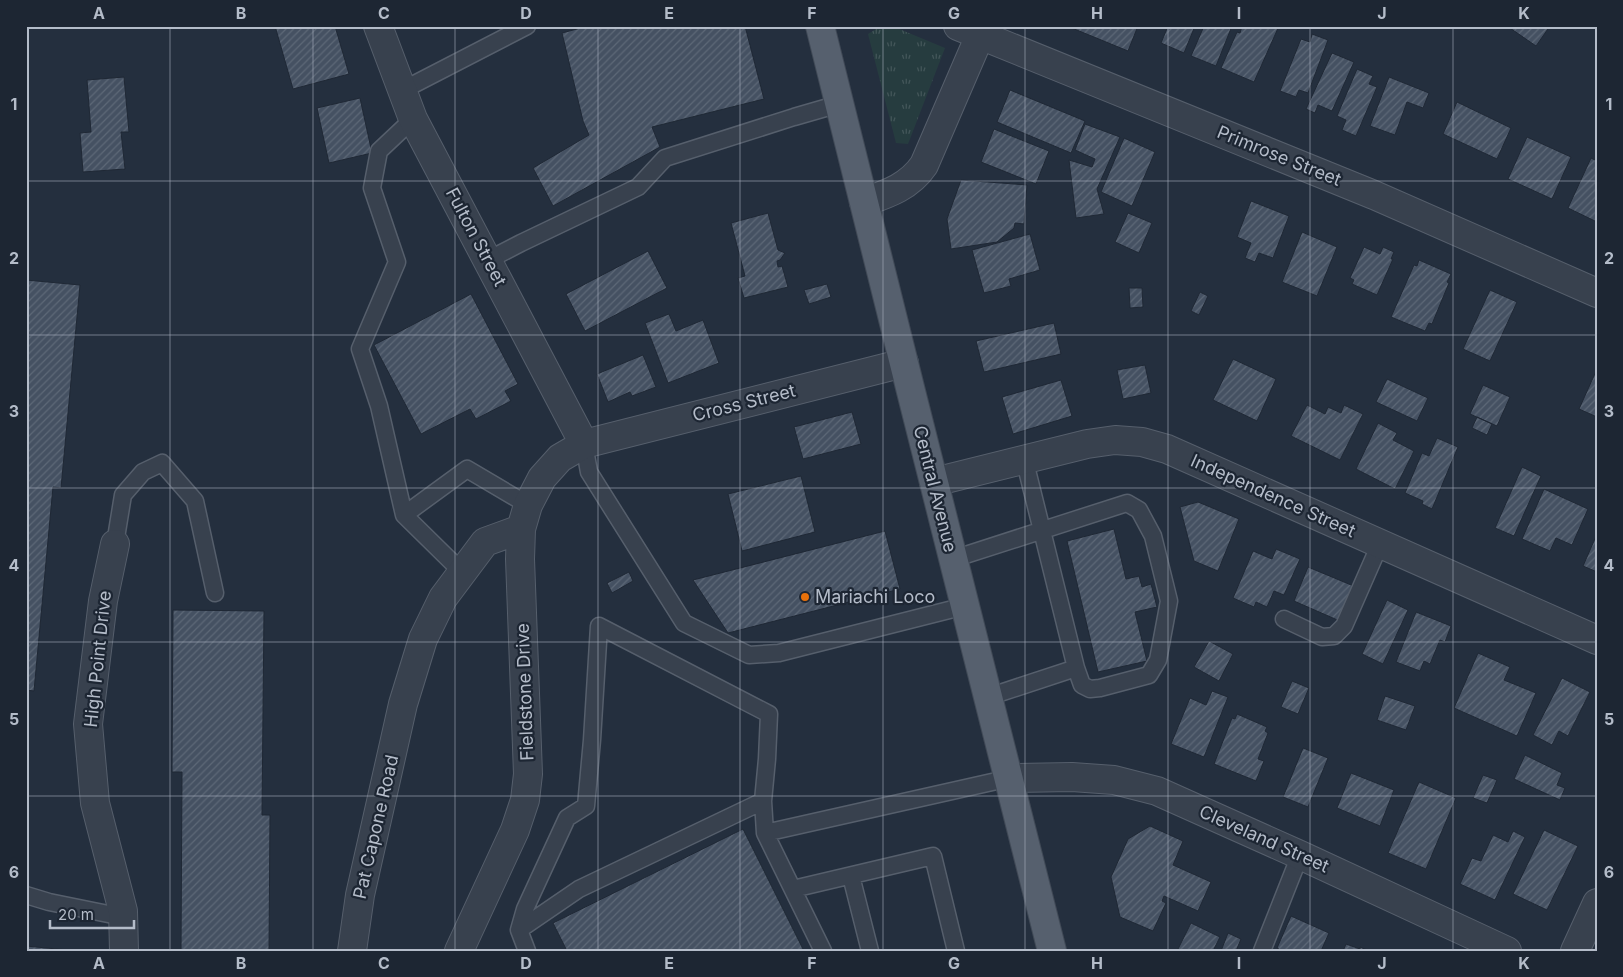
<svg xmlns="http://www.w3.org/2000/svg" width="1623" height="977" viewBox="0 0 1623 977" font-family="Inter,sans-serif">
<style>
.grass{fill:url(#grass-tufts)}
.building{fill:url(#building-hatch);stroke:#1f2835}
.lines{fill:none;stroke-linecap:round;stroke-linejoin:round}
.service-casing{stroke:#565f6c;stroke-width:19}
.minor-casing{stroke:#565f6c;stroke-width:30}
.primary-casing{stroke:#414a57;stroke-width:30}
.service{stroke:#38414e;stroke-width:16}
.minor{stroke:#38414e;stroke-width:28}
.primary{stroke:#56606e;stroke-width:28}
.grid{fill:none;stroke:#b4bcc9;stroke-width:1;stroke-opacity:0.55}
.food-dot{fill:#e8710a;stroke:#1d2633;stroke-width:2}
.labels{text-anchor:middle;stroke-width:4.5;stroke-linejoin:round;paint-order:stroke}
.street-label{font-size:18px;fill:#b4bcc9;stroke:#1d2633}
.poi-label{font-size:18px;fill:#b4bcc9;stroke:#1d2633;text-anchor:start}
.neatline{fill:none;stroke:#b4bcc9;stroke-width:2}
.grid-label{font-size:16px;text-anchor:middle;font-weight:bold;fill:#b4bcc9}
</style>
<defs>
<pattern id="grass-tufts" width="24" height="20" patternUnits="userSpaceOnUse" patternTransform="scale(1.25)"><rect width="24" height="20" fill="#263c3f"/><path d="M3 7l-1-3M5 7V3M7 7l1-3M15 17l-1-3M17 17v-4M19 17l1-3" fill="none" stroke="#435659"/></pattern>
<pattern id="building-hatch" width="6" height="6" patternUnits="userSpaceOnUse" patternTransform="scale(1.25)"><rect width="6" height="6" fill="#455162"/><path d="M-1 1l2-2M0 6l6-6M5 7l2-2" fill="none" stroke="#5d6877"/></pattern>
</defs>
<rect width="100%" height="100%" fill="#242f3e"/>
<path class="grass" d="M881 26H892L945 48 908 144 896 143 868 34Z"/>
<path class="building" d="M275 26H335L349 74 293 89Z
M588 26H745L764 99 652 127 660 147 553 206 533 168 589 135 583 121 562 33Z
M1067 26H1138L1128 51Z
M1168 26H1195L1184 53 1161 43Z
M1204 26H1232L1216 66 1191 56Z
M1242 26H1279L1254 82 1221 68 1237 32 1240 33Z
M1507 26H1550L1536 46Z
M1312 34 1328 40 1308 93 1299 90 1296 97 1280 91 1301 39 1310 42Z
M1332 53 1354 62 1332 111 1318 105 1315 113 1306 109Z
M1357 69 1373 76 1369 84 1377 87 1356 136 1342 130 1346 120 1337 116Z
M124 77 129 132H121L125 169 83 172 80 133 91 132 87 80Z
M1389 77 1429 93 1423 108 1407 102 1395 135 1370 126Z
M1010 90 1085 121 1071 153 997 122Z
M360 98 372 153 329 163 317 108Z
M1457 102 1511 128 1497 159 1443 134Z
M1085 124 1120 137 1097 189 1104 214 1076 218 1069 160 1092 167 1095 159 1075 150Z
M994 129 1049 151 1036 184 981 162Z
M1527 137 1571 157 1552 199 1508 179Z
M1124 138 1155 152 1132 206 1101 192Z
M1591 158 1597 161V222L1568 208Z
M961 180 1027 185 1024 224 1015 223 1014 228 997 242 951 249 947 219Z
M1251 201 1289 216 1273 258 1259 253 1255 262 1245 258 1251 243 1237 237Z
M768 213 778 250 785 253 780 260 777 261 778 267 782 266 788 287 744 298 738 278 745 276 731 223Z
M1128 213 1152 223 1139 253 1115 242Z
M1302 232 1337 247 1317 296 1282 282Z
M1030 234 1040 270 1009 279 1011 286 984 293 972 250Z
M1364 247 1380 254 1383 247 1394 252 1391 259H1393L1377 295 1352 284 1354 280 1350 278Z
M648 251 667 288 585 331 566 294Z
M1419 260 1451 274 1447 282 1449 283 1432 324 1429 323 1425 331 1391 317 1414 265 1417 266Z
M26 280 80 285 61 488 53 487 34 691 26 690Z
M827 284 831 297 809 304 804 290Z
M1129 288H1142L1143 307 1130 308Z
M1490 290 1517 302 1490 361 1463 349Z
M1200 292 1208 296 1199 315 1191 311Z
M471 294 518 384 505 391 511 401 476 419 470 409 421 434 374 345Z
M669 314 676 331 703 320 719 363 668 383 645 323Z
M1054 323 1061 354 984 372 976 341Z
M643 355 656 387 632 396 630 392 608 402 597 374Z
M1233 359 1276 379 1257 421 1213 400Z
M1145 365 1151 393 1123 399 1117 370Z
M1597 369V417L1579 409Z
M1387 379 1428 398 1417 421 1376 402Z
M1061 380 1072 416 1013 434 1002 397Z
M1483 385 1510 397 1497 426 1470 414Z
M1307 405 1325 414 1328 407 1341 413 1344 405 1363 414 1340 460 1291 436Z
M852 412 861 444 803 459 794 427Z
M1477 417 1492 424 1487 435 1472 428Z
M1378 423 1397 433 1393 440 1414 451 1395 489 1356 469Z
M1437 438 1458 447 1432 509 1422 504 1423 501 1405 493 1422 453 1429 456Z
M1522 467 1541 476 1514 536 1495 528Z
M801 476 815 532 742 551 728 494Z
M1544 489 1588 509 1572 545 1556 538 1550 551 1522 539Z
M1198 502 1239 519 1218 571 1194 561 1180 507Z
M1114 529 1126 579 1139 576 1142 587 1151 584 1157 607 1135 612 1147 661 1098 672 1067 541Z
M885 531 900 589 728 633 693 580Z
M1597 534V572L1583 566Z
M1276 549 1300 559 1284 595 1274 591 1267 607 1256 602 1254 607 1233 598 1253 551 1272 559Z
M1308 567 1356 587 1342 622 1294 601Z
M629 572 633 581 612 593 607 583Z
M1387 600 1408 610 1383 664 1362 654Z
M173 610 264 611 262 815H270L269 951H181L182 772H172Z
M1416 612 1451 626 1445 642 1440 640 1430 664 1424 661 1420 671 1396 662Z
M1209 641 1233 654 1219 681 1194 667Z
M1478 653 1510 667 1504 680 1536 693 1517 736 1454 708Z
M1562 678 1590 692 1568 736 1559 731 1552 745 1533 735Z
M1292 681 1309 688 1298 714 1281 707Z
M1212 691 1228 697 1204 757 1171 744 1190 698 1206 705Z
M1385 696 1415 706 1406 730 1377 720Z
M1237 714 1267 727 1265 731 1268 733 1258 759 1264 761 1256 781 1214 764 1232 718 1235 719Z
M1303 748 1328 758 1308 807 1283 797Z
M1525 755 1562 773 1557 785 1565 788 1560 800 1514 779Z
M1351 773 1394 790 1380 826 1337 808Z
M1483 775 1497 780 1487 803 1473 798Z
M1419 782 1456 798 1426 869 1388 853Z
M1150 826 1183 841 1173 865 1211 882 1198 911 1164 896 1162 901 1166 903 1153 931 1120 917 1111 877 1128 839Z
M743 829 804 951H567L553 923Z
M1544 830 1578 846 1547 910 1513 894Z
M1513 831 1525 837 1495 900 1460 884 1472 858 1481 861 1493 835 1508 842Z
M1291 916 1329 933 1321 951H1282L1277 948Z
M1191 923 1220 937 1213 951H1177Z
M1228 933 1241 939 1236 951H1221Z
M1346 944 1360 949V947L1369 951H1343Z
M26 946 67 950V951H26Z"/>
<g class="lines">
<g class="service-casing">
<path id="service" d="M401 91 527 26
M413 119 379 151 372 188 397 262 360 349 379 406 404 515 462 572
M488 260 521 243 638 187 665 158 794 117 839 104
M584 444 589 472 684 623 749 655 779 653 965 606
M404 515 467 469 528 505
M115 544 123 495 143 472 162 463 195 501 215 593
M953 559 1127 503 1139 510 1153 536 1169 601 1158 660 1149 675 1100 688 1090 689 1082 685 1076 668 1024 458
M1284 619 1322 637 1334 636 1344 626 1380 544
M988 697 1076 668
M765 833 1010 778
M851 876 870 951
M793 889 933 856 956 951
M26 895 49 902 123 917
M519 930 579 889 763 801
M527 951 519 930 525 909 567 818 586 806 592 740 599 626 769 714 767 759 763 801 765 833 823 951
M1262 951 1300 855"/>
</g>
<g class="minor-casing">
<path id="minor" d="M378 26 413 119 584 444
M958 26 1374 195 1597 293
M864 202C887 194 909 187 924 165L984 26
M934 482 1087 444 1115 440 1142 442 1167 449 1597 640
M115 544 103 601 88 724 95 803 123 911 124 951
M1010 778 1072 777 1114 780 1157 791 1300 855 1507 951
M352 951 360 895 403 704 423 639 443 598 485 542 521 529
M459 951 515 830 525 800 528 774 520 559 521 529 528 505 542 478 560 458 584 444 904 363
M1575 951 1597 903"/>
</g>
<g class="primary-casing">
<path id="primary" d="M820 26C895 335 976 642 1052 951"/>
</g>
<use href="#service" class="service"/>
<use href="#minor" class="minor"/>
<use href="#primary" class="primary"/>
</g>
<path class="grid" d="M170 26V951M313 26V951M455 26V951M598 26V951M740 26V951M883 26V951M1025 26V951M1168 26V951M1310 26V951M1453 26V951M26 181H1597M26 335H1597M26 488H1597M26 642H1597M26 796H1597"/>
<circle class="food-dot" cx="805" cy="597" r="5"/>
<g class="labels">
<g class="street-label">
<text transform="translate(1279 156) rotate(22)" y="6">Primrose Street</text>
<text transform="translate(476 237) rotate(62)" y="6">Fulton Street</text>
<text transform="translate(744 403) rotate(-14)" y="6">Cross Street</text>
<text transform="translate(935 489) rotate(76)" y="6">Central Avenue</text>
<text transform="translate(1273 496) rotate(24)" y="6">Independence Street</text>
<text transform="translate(98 659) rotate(-84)" y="6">High Point Drive</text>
<text transform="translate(525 692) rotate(-92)" y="6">Fieldstone Drive</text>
<text transform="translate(376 827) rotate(-77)" y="6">Pat Capone Road</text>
<text transform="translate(1264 839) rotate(24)" y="6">Cleveland Street</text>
</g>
<g class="poi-label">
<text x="815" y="603">Mariachi Loco</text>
</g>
</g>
<rect width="1623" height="977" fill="none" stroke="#1d2633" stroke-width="55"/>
<path d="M50 920v8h84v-8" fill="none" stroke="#b4bcc9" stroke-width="2.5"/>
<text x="58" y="920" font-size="15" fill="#b4bcc9" stroke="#1d2633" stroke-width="4" paint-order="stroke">20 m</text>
<rect x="28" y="28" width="1568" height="922" class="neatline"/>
<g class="grid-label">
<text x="99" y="19">A</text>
<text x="241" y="19">B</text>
<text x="384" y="19">C</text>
<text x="526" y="19">D</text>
<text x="669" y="19">E</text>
<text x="812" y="19">F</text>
<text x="954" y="19">G</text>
<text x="1097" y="19">H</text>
<text x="1239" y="19">I</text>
<text x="1382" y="19">J</text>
<text x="1524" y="19">K</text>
<text x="14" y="110">1</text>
<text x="1609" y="110">1</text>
<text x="14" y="264">2</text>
<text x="1609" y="264">2</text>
<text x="14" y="417">3</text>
<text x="1609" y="417">3</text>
<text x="14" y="571">4</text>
<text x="1609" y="571">4</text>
<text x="14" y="725">5</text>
<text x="1609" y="725">5</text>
<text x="14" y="878">6</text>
<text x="1609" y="878">6</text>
<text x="99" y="969">A</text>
<text x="241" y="969">B</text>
<text x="384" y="969">C</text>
<text x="526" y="969">D</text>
<text x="669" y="969">E</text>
<text x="812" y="969">F</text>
<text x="954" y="969">G</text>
<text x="1097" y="969">H</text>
<text x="1239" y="969">I</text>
<text x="1382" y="969">J</text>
<text x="1524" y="969">K</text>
</g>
</svg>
